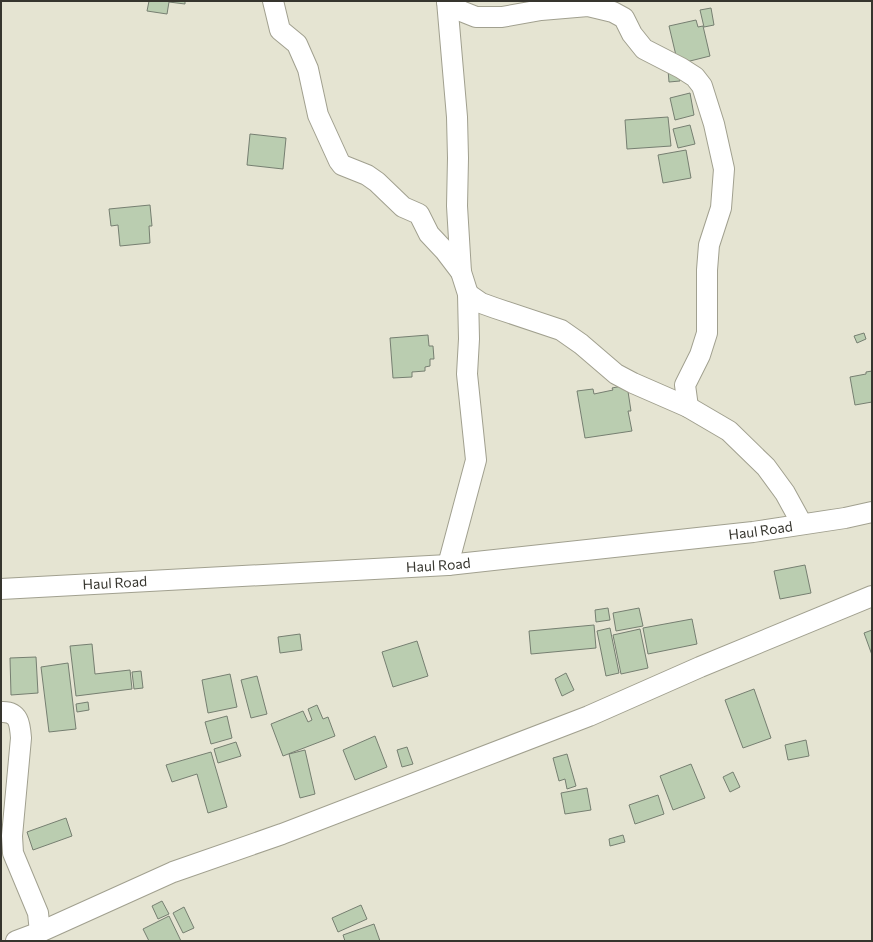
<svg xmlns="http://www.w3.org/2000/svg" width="873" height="942" viewBox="0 0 873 942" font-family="Commissioner,sans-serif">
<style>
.building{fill:#bacdb0;stroke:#767f71}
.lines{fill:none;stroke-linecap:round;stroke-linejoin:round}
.minor-casing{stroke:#a1a08f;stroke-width:22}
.minor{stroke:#fff;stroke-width:20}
.labels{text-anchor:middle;stroke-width:4;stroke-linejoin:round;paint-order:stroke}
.street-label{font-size:14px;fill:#36352e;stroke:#fff}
</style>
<rect width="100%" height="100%" fill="#e5e4d2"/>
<path class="building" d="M149 1H185V4L169 2 167 14 147 11Z
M711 8 714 25 704 27 700 10Z
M696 20 698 27 703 26 710 56 678 64 669 26Z
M678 69 680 81 669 82 668 70Z
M690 93 694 115 675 120 670 98Z
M668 117 671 146 627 149 625 120Z
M690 125 695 144 678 148 673 129Z
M250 134 286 138 283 169 247 165Z
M686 150 691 178 663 183 658 155Z
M150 205 152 226H149L150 243 120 246 118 225 111 226 109 209Z
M864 333 866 339 857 343 854 336Z
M428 335 429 346H433L434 359H430V366L425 367V371L412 372V377L393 378 390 338Z
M872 371V402L855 405 850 377 866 374V372Z
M627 385 631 411H628L632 431 585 438 577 391 593 389 594 394 613 390 612 388Z
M805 565 811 593 780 599 774 571Z
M608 608 610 620 596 622 595 610Z
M639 608 643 626 616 631 613 613Z
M692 619 697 644 648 654 643 628Z
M594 625 596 648 531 654 529 631Z
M610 628 619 673 606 676 597 631Z
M640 629 648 668 621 674 613 635Z
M872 630V655L864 633Z
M300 634 302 650 280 653 278 637Z
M417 641 428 676 393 687 382 652Z
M92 644 95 674 130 670 132 689 76 696 70 646Z
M36 657 38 693 11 695 10 658Z
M68 663 76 729 49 732 41 667Z
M141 671 143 688 134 689 132 672Z
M566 673 574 690 562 696 555 679Z
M230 674 237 707 208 713 202 680Z
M257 676 267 714 251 718 241 680Z
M754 689 771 738 743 748 725 700Z
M88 702 89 710 77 712 76 704Z
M317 705 323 719 328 717 335 736 283 756 271 724 303 711 308 722 312 720 308 709Z
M227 716 232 738 211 744 205 722Z
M375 736 387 767 355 780 343 750Z
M806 740 809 756 788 760 785 745Z
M236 742 241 756 218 763 214 749Z
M407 747 413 764 402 767 397 750Z
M305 750 315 794 300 798 289 754Z
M211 752 227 807 208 813 197 774 172 782 166 765Z
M567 754 576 786 567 789 565 779 559 781 553 758Z
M691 764 705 798 673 810 660 776Z
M733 772 740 787 730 792 723 777Z
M587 788 591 810 565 814 561 793Z
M658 795 664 814 635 824 629 805Z
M66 818 72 836 33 850 27 832Z
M623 835 625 842 610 846 609 839Z
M162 901 169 914 158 919 152 906Z
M361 905 367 919 338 932 332 918Z
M184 907 194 928 183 933 173 913Z
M169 916 181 941H149L143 929Z
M374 924 380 941H345L343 935Z"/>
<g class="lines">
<g class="minor-casing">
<g id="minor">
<path d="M273 1 280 30 297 44 308 69 318 115 339 161 342 165 367 175 377 182 403 207 419 214 429 234 445 251 461 272"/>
<path d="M447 1 457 117 458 158 457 206 461 272 468 294 469 339 467 374 476 460 448 565"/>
<path d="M447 2 461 11 476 17H502L541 10 588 6 613 12 624 18 632 34 644 49 681 68 695 77 702 86 714 124 724 169 721 208 709 245 707 270V333L700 355 685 385 688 407"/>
<path d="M468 294 481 303 495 308 561 330 581 344 616 374 633 383 688 407 729 431 766 467 785 493 802 524"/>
<path id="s1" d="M1 589 448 565 753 532 845 518 872 512"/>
<path d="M1 712C19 711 20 724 21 738L12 836 13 853 38 913 40 932"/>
<path d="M16 941 40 932 173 872 282 834 589 716 700 667 872 596"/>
</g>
</g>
<use href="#minor" class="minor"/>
</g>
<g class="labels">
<g class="street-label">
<text dy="5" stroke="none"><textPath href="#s1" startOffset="762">Haul Road</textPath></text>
<text dy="5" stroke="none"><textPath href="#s1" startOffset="438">Haul Road</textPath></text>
<text dy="5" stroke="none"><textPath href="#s1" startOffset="114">Haul Road</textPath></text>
</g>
</g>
<rect width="873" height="942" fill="none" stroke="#36352e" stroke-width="4"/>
</svg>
